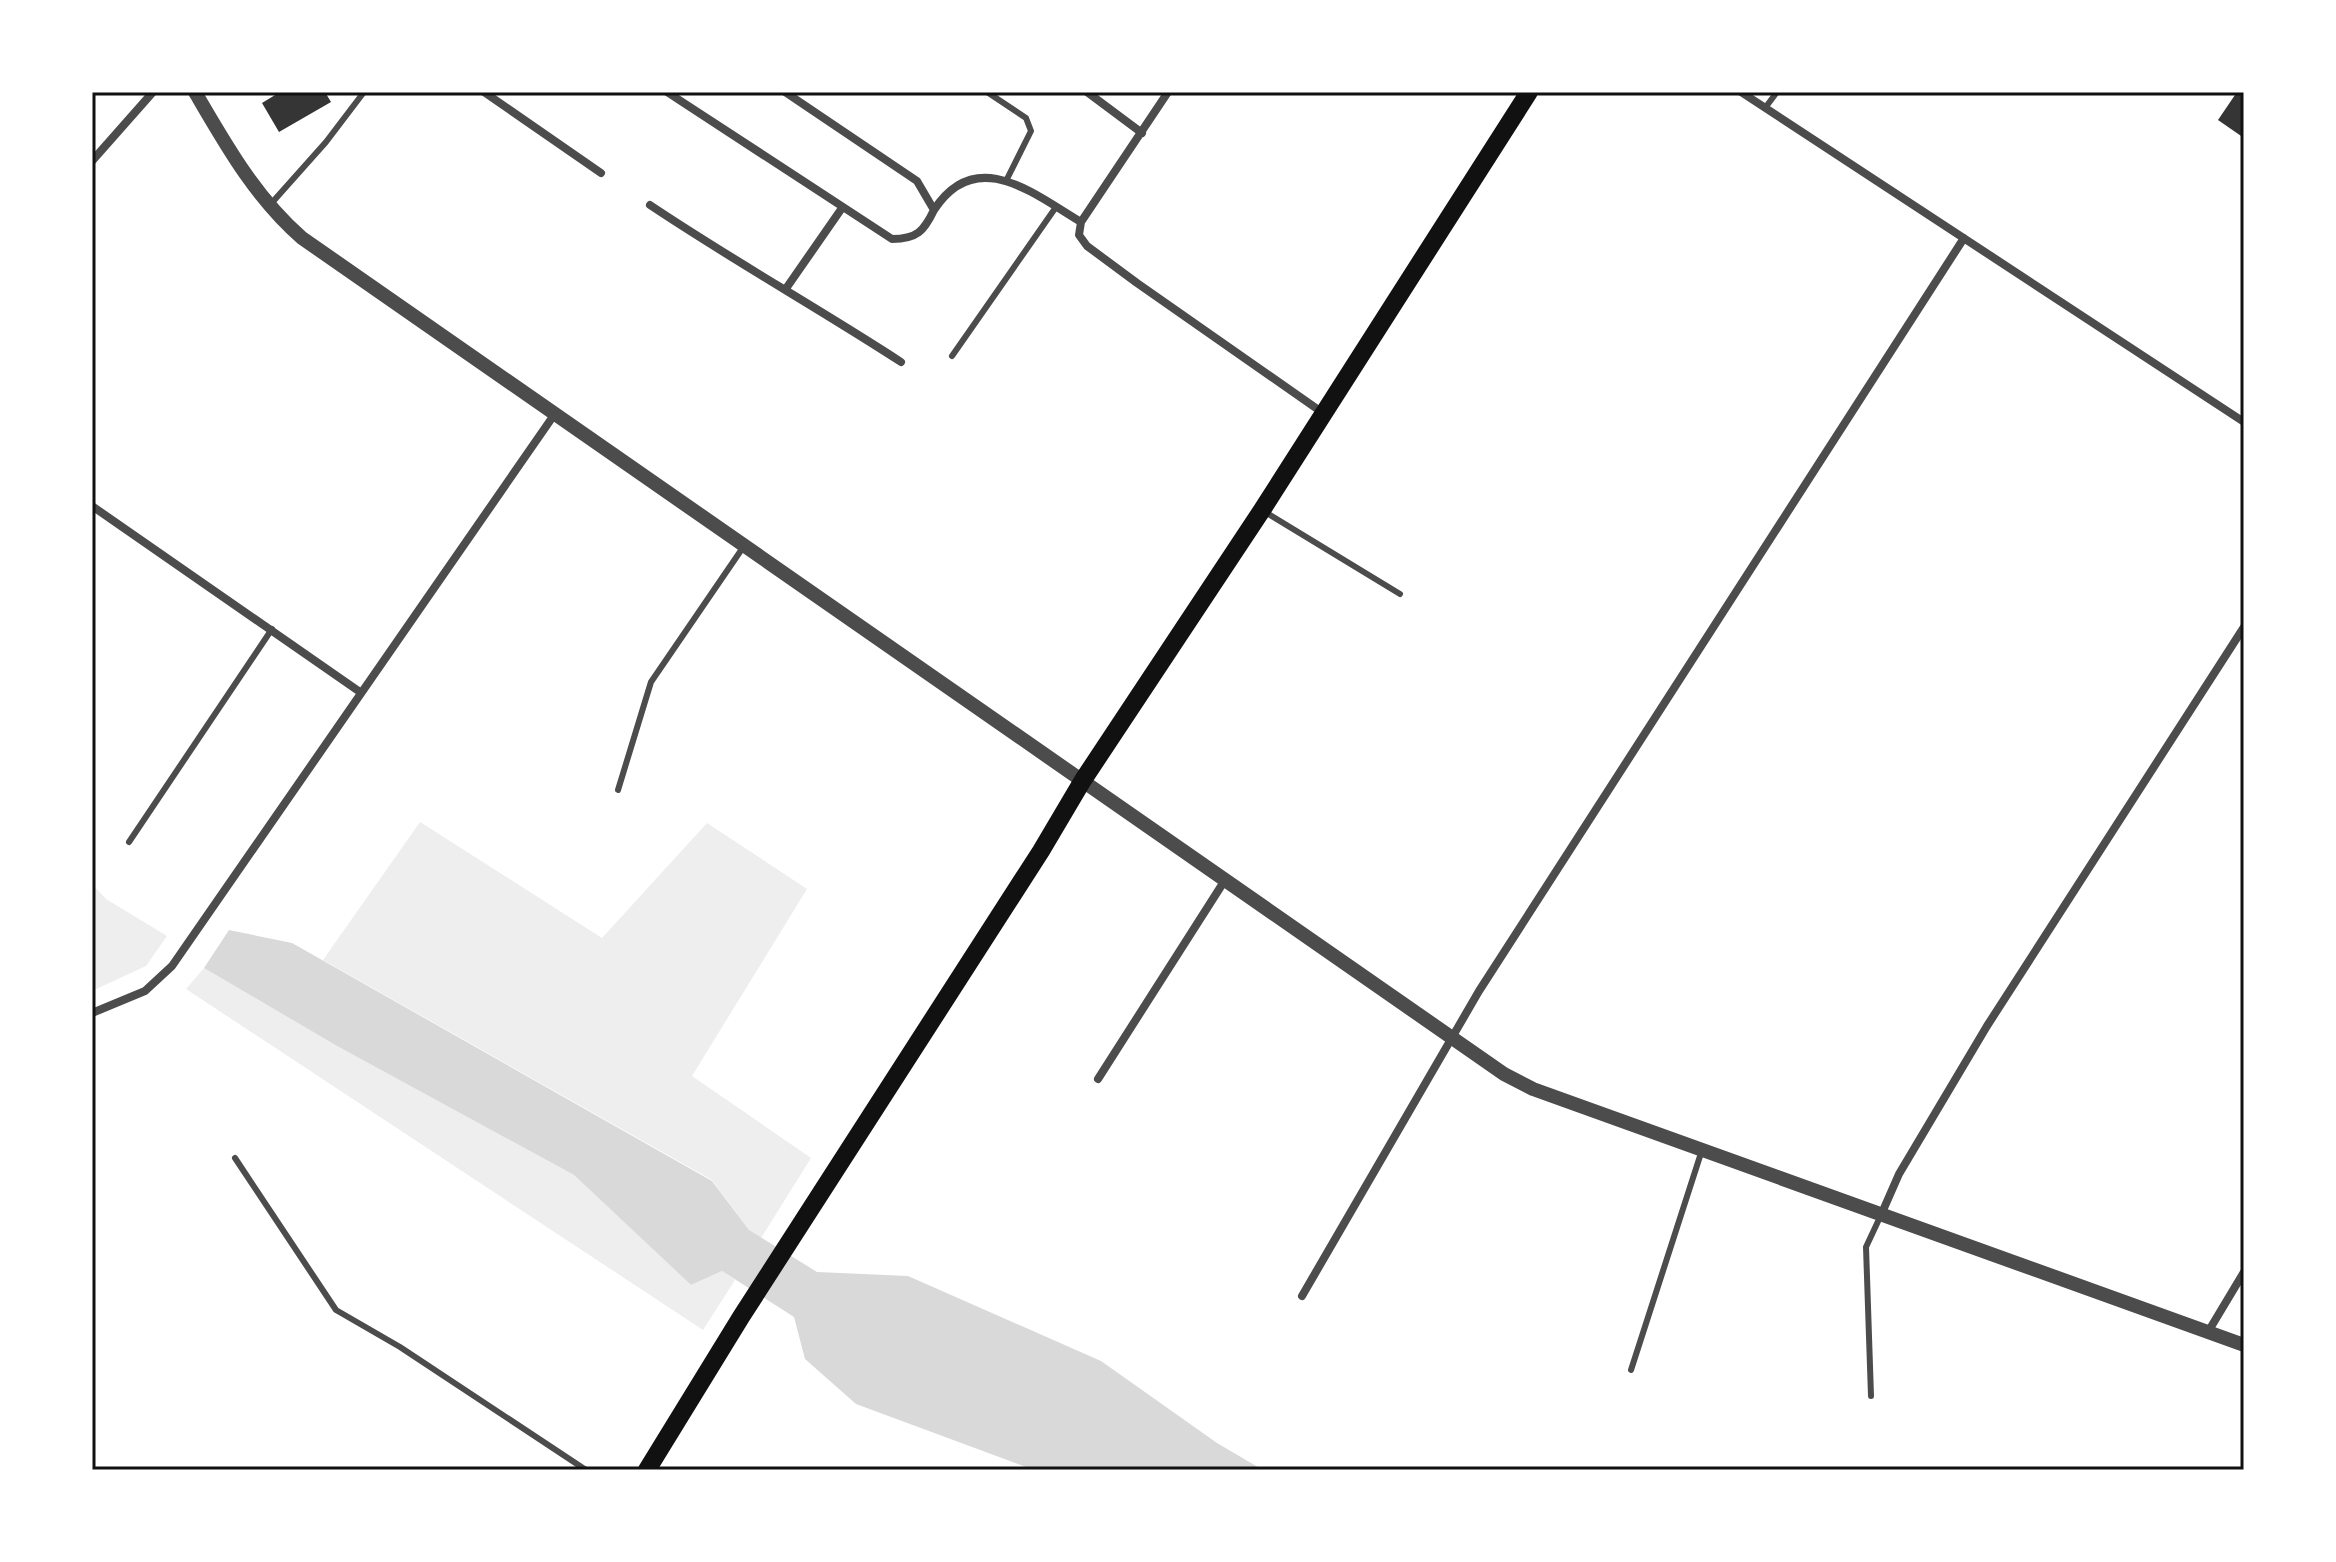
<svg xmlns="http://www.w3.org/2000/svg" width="2336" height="1562" viewBox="0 0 2336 1562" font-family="Jost,sans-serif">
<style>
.green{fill:#eee}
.water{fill:#d9d9d9}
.building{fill:#353535}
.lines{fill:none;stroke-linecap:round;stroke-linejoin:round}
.service{stroke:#4c4c4c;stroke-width:6}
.minor{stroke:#4c4c4c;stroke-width:8}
.tertiary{stroke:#4c4c4c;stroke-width:14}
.primary{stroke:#111;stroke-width:18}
.neatline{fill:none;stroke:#111;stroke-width:3}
</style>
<rect width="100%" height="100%" fill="#fff"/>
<path class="green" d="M420 822 602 938 707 823 807 889 692 1076 811 1158 761 1238 749 1230 712 1180 323 960Z
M92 884 106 899 167 936 146 966 92 991Z
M204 968 337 1046 574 1175 691 1285 722 1271 735 1280 703 1330 186 989Z"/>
<path class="water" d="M229 930 292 943 712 1181 749 1230 817 1272 908 1276 1101 1361 1217 1443 1263 1470H1034L856 1404 805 1359 794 1317 722 1271 691 1285 574 1175 337 1046 204 968Z"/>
<path class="building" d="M280 92H325L331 102 279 132 262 103Z
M2237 92H2244V138L2218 120Z"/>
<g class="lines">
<path class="service" d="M987 92 1026 118 1031 131 1007 179
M1765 108 1777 92
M269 206 326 142 364 92
M952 356 1056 207
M1265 512 1400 594
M618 790 651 682 744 546
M129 842 272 629
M235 1158 336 1310 400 1347 586 1470
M1631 1370 1702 1150
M1871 1396 1866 1247 1881 1215"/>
<path class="minor" d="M484 92 601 173
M667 92 892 239C917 239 924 231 934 210L917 181 785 92
M1087 92 1142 133
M1168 92 1081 222 1079 235 1087 246 1137 283 1323 413
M1741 92 2244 422
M92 161 153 92
M650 205C732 260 818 308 901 362
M934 210C976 145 1034 194 1081 222
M785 290 842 208
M92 506 360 692
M92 1013 145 991 172 966 554 415
M1098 1079 1225 880
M1881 1215 1899 1174 1987 1026 2244 627
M1302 1296 1479 991 1964 238
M2208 1332 2244 1272"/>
<path class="tertiary" d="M195 92C226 145 255 197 302 238L1504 1074 1533 1089 2244 1345"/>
<path class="primary" d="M647 1470 741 1317 1041 851 1083 780 1262 510 1529 92"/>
</g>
<rect width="2336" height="1562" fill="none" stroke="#ffffff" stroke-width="188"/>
<rect x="94" y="94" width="2148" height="1374" class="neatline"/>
</svg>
